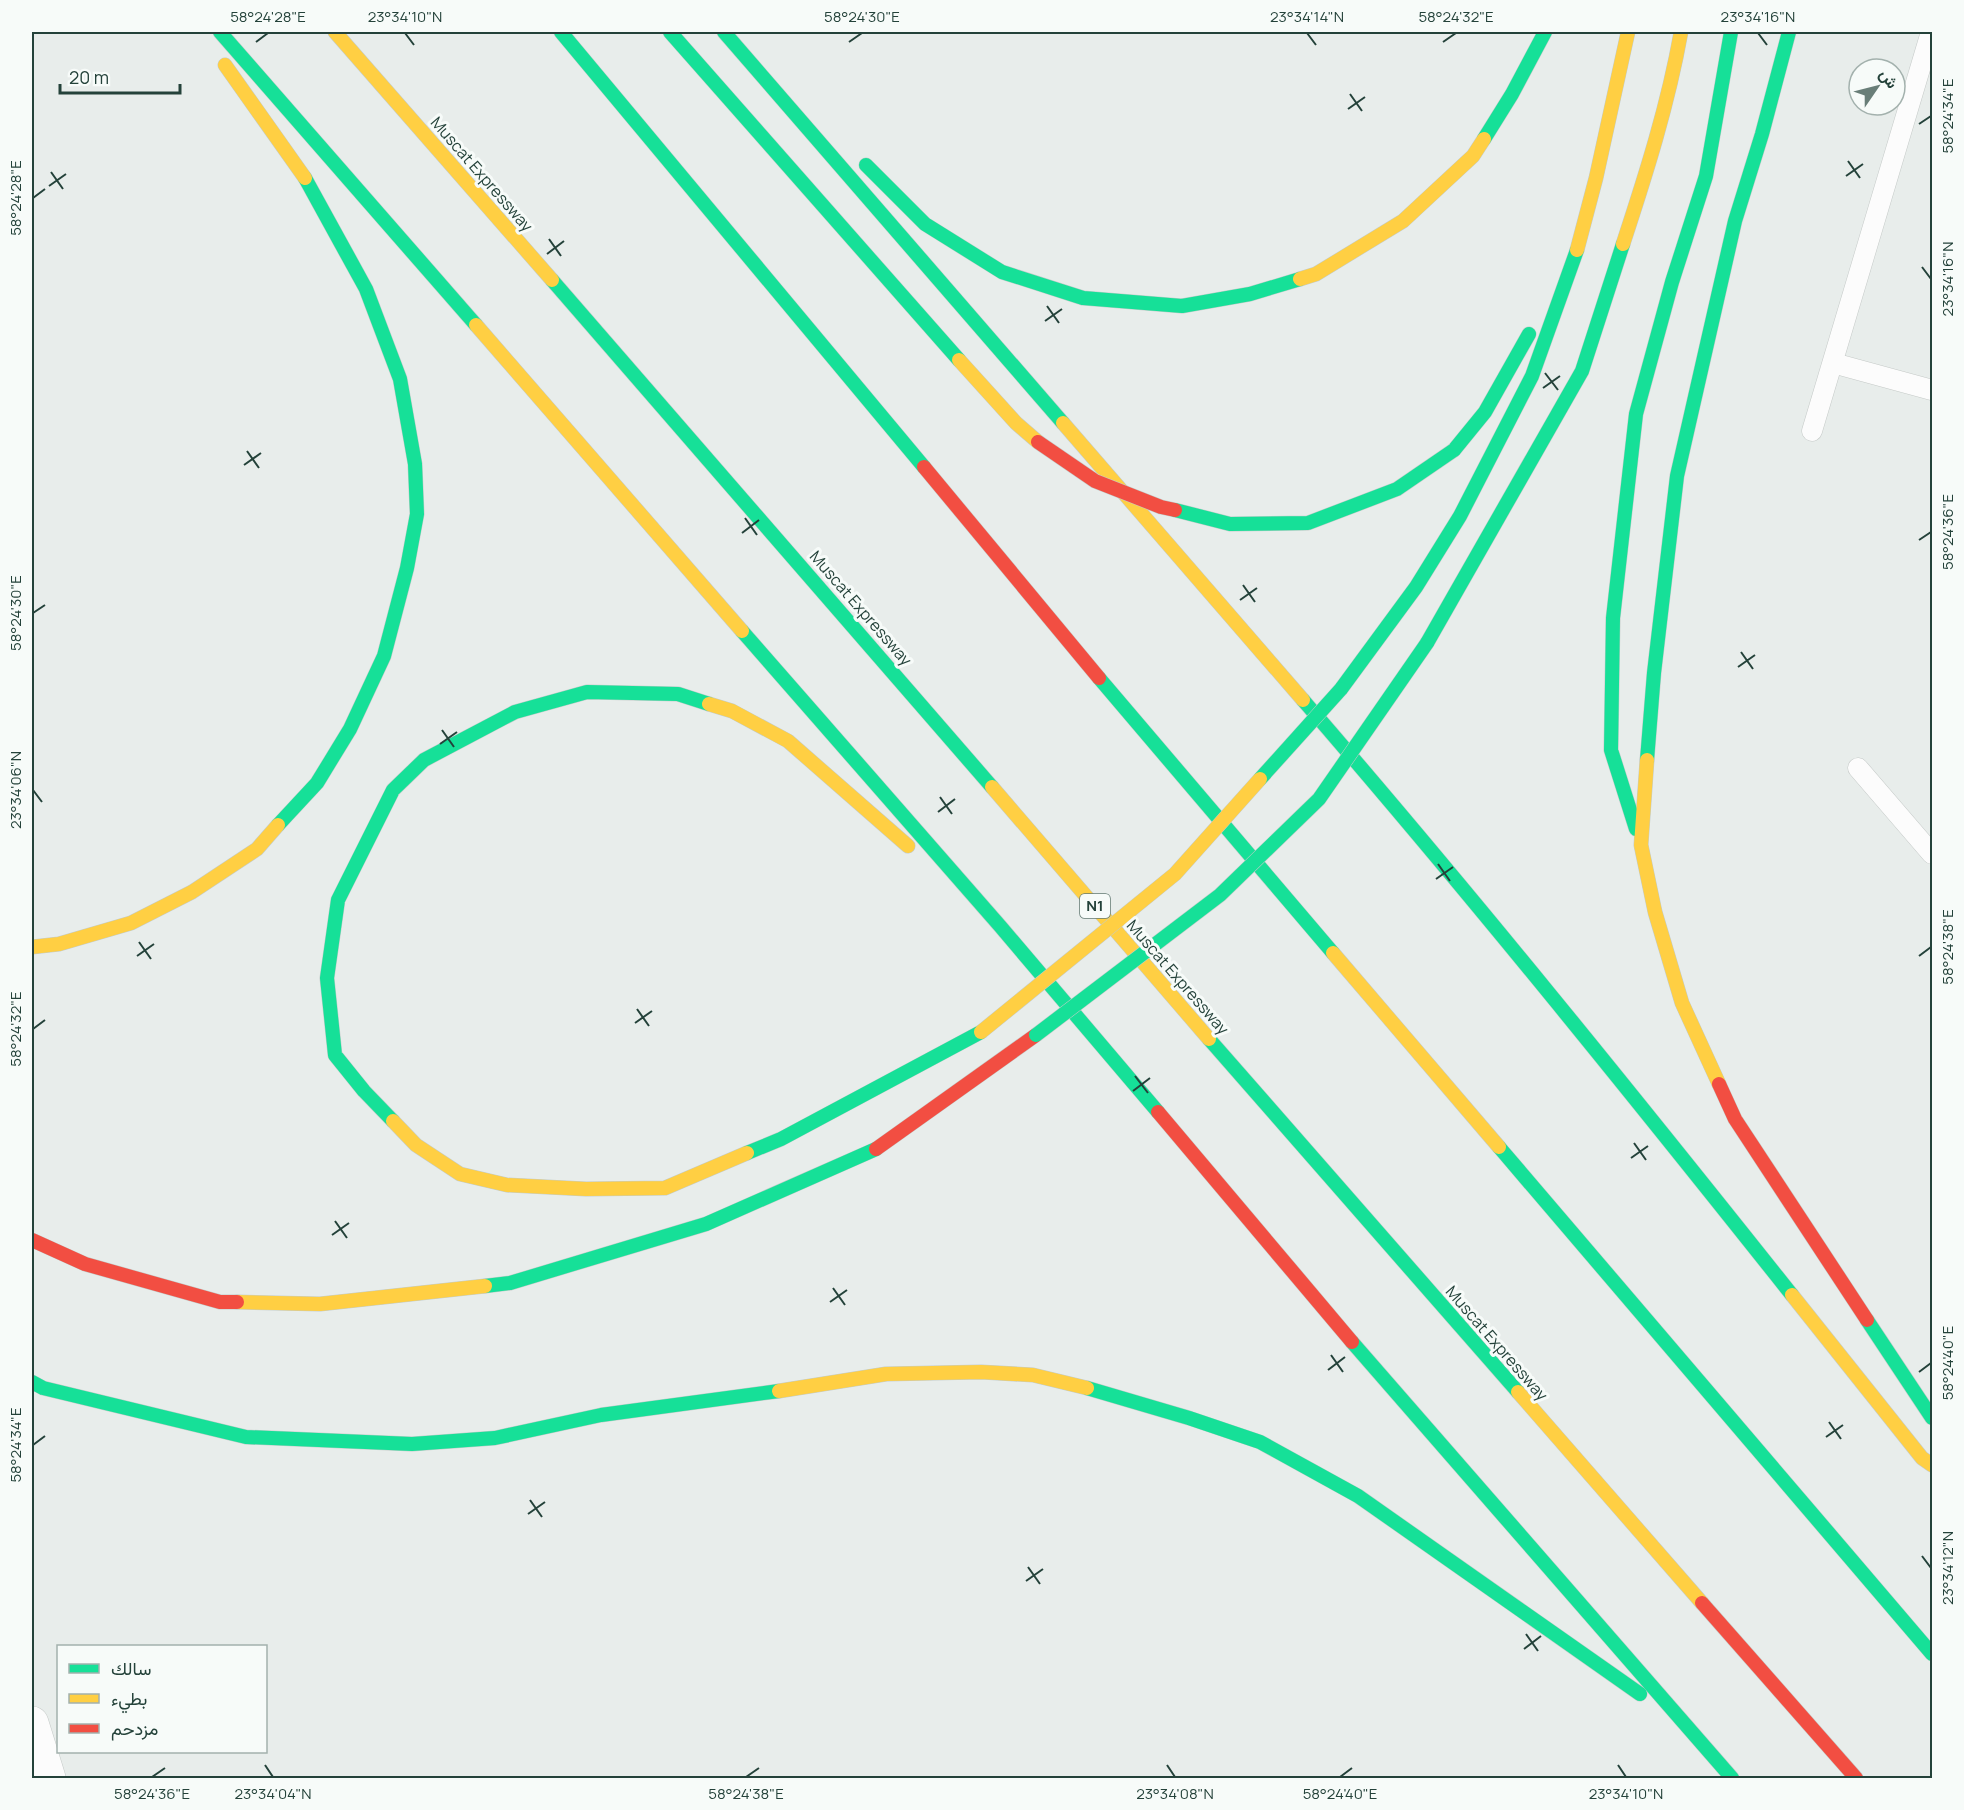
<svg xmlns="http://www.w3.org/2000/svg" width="1964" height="1810" viewBox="0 0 1964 1810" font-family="Manrope,Vazirmatn,sans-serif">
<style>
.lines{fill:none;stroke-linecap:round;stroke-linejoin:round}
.lane-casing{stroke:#c5cac8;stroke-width:21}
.street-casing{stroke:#c5cac8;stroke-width:34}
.fast-casing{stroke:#c3ccc9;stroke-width:15}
.slow-casing{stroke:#c3ccc9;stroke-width:15}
.jam-casing{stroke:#c3ccc9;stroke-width:15}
.lane{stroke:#fcfcfc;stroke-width:20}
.street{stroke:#fcfcfc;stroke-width:33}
.fast{stroke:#16e098;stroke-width:14}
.slow{stroke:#ffcf43;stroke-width:14}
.jam{stroke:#f24e42;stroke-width:14}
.fast-bridge-casing{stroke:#c3ccc9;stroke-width:15;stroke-linecap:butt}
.slow-bridge-casing{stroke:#c3ccc9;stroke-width:15;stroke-linecap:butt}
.jam-bridge-casing{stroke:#c3ccc9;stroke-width:15;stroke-linecap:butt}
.fast-bridge{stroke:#16e098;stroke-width:14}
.slow-bridge{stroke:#ffcf43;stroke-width:14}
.jam-bridge{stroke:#f24e42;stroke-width:14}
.ticks{fill:none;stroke:#24423a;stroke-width:2}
.labels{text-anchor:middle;stroke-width:6;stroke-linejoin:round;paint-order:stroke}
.shield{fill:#f7fbf9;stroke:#637a73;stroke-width:1.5}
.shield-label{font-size:15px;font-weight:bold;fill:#24423a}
.street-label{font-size:16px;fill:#24423a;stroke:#f7fbf9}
.neatline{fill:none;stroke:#24423a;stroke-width:2}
.ticks-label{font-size:15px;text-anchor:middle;fill:#24423a}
</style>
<rect width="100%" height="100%" fill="#e8edeb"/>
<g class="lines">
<g class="lane-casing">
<path id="lane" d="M1833 363 1932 390
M1812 431 1931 32
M1858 768 1932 854"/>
</g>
<g class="street-casing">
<path id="street" d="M32 1723 49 1778"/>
</g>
<g class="fast-casing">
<path id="fast" d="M220 32 476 325
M561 32 924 467
M670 32 959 360
M724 32 1063 423
M1484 139 1512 94 1545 32
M866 165 925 224 1002 272 1083 298 1182 306 1250 294 1300 279
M552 280 992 787
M1454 450 1485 412 1529 334
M742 631 1000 926 1158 1112
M1427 643 1582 371 1623 244
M1099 678 1333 953
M1341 689 1416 587 1460 516 1532 376 1577 250
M1303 700C1471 894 1632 1094 1792 1295
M1647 760 1654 673 1677 476 1735 221 1762 134 1789 32
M278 825 317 783 350 729 384 656 407 568 417 514 415 464 400 379 366 289 305 178
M1636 829 1611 750 1613 618 1636 414 1672 282 1706 176 1731 32
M1209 1039 1518 1392
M393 1121 364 1091 335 1055 327 978 338 900 393 790 424 760 515 712 587 692 678 694 709 704
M1499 1147 1932 1654
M747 1153 781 1139 981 1032
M485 1286 510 1283 706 1224 876 1149
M1867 1320 1932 1418
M1352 1342 1732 1778
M32 1382 43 1388 246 1437 412 1444 495 1438 601 1415 779 1391
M1087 1388 1189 1418 1260 1442 1358 1496 1640 1694"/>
</g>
<g class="slow-casing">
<path id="slow" d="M335 32 552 280
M225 65 305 178
M1623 244C1646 174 1668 105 1681 32
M1577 250 1596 178 1628 32
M1300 279 1316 274 1403 221 1473 156 1484 139
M476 325 742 631
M959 360 1016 423 1038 442
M1063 423 1303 700
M709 704 732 711 788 741 908 846
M1647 760 1641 845 1655 912 1682 1003 1719 1084
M992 787 1209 1039
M32 947 59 944 131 923 192 892 257 849 278 825
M1333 953 1499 1147
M393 1121 416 1145 460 1174 507 1185 586 1189 665 1188 747 1153
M1792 1295 1922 1458 1932 1465
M237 1302 320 1304 485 1286
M779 1391 886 1374 981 1372 1033 1375 1087 1388
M1518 1392 1702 1603"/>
</g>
<g class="jam-casing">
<path id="jam" d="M924 467 1099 678
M1719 1084 1735 1119 1867 1320
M1158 1112 1352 1342
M876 1149 1036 1035
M32 1240 85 1264 220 1302H237
M1702 1603 1856 1778"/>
</g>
<use href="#lane" class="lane"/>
<use href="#street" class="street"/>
<use href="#fast" class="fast"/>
<use href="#slow" class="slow"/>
<use href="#jam" class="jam"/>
<g class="fast-bridge-casing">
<path id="fast-bridge" d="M1175 510 1230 524 1308 523 1397 489 1454 450
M1260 779 1341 689
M1036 1035 1220 895 1319 799 1427 643"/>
</g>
<g class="slow-bridge-casing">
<path id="slow-bridge" d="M981 1032 1175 874 1260 779"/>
</g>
<g class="jam-bridge-casing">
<path id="jam-bridge" d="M1038 442 1095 481 1161 507 1175 510"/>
</g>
<use href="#fast-bridge" class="fast-bridge"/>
<use href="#slow-bridge" class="slow-bridge"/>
<use href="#jam-bridge" class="jam-bridge"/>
</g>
<path class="ticks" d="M405 33 414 45M1307 33 1316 45M1758 33 1767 45M256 42 268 33M849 42 862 33M1443 42 1456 33M1350 94 1362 111M1348 109 1365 97M1919 124 1931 116M1848 161 1860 178M51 172 63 189M1846 176 1863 164M49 186 66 174M33 198 45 189M549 239 561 256M547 254 564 241M1922 267 1931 279M1047 306 1059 323M1045 321 1062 309M1545 373 1558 390M1543 388 1560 376M247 451 259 468M244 465 261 453M745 518 757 535M742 533 759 520M1919 540 1931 532M1243 585 1255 602M1240 600 1257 588M33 613 45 605M1741 652 1753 669M1738 667 1755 655M442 730 454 747M440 744 457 732M33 790 42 802M940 797 952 814M938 812 955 799M1438 864 1450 881M1436 879 1453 867M139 942 151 959M137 956 154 944M1919 956 1931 947M637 1009 649 1026M635 1023 652 1011M33 1029 45 1020M1135 1076 1148 1093M1133 1091 1150 1078M1634 1143 1646 1160M1631 1158 1648 1146M335 1221 347 1238M332 1235 349 1223M833 1288 845 1305M830 1302 847 1290M1331 1355 1343 1372M1328 1370 1345 1357M1919 1372 1931 1363M1829 1422 1841 1439M1826 1437 1843 1425M33 1445 45 1436M530 1500 542 1517M528 1514 545 1502M1922 1556 1931 1568M1028 1567 1040 1584M1026 1581 1043 1569M1526 1634 1538 1651M1524 1649 1541 1636M265 1765 273 1777M1167 1765 1175 1777M1618 1765 1626 1777M152 1777 165 1768M746 1777 759 1768M1340 1777 1352 1768"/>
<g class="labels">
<rect class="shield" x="1080" y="894" width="30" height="24" rx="4.5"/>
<g class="shield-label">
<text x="1095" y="911">N1</text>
</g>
<g class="street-label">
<text transform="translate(482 174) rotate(49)" y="6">Muscat Expressway</text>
<text transform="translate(861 608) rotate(49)" y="6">Muscat Expressway</text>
<text transform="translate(1178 977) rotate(49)" y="6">Muscat Expressway</text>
<text transform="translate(1497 1343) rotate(49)" y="6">Muscat Expressway</text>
</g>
</g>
<rect width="1964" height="1810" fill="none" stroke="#f7fbf9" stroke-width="66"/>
<rect x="57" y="1645" width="210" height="108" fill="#f7fbf9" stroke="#a3b1ad" stroke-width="1.5"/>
<rect x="69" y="1664" width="30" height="9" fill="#16e098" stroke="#a3b1ad" stroke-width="1.5"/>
<text x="111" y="1675" font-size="18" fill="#24423a">سالك</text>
<rect x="69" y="1694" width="30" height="9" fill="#ffcf43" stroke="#a3b1ad" stroke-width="1.5"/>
<text x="111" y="1705" font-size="18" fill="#24423a">بطيء</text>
<rect x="69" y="1724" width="30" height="9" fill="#f24e42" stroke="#a3b1ad" stroke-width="1.5"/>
<text x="111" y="1735" font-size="18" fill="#24423a">مزدحم</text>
<g transform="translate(1877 87) rotate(55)"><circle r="28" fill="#f7fbf9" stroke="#a3b1ad" stroke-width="1.5"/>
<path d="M0-4.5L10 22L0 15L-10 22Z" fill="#697e78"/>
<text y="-9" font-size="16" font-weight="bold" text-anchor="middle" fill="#24423a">ش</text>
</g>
<path d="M60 84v9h120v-9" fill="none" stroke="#24423a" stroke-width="3"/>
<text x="69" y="84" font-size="18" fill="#24423a" stroke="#f7fbf9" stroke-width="4.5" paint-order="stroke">20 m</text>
<rect x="33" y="33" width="1898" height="1744" class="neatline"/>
<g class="ticks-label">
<text x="268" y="22">58°24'28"E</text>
<text x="405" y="22">23°34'10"N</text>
<text x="862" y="22">58°24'30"E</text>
<text x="1307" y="22">23°34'14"N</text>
<text x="1456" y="22">58°24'32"E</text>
<text x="1758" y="22">23°34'16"N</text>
<text transform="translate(1948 116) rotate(-90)" y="5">58°24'34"E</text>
<text transform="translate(16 198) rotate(-90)" y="5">58°24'28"E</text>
<text transform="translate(1948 279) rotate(-90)" y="5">23°34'16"N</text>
<text transform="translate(1948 532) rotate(-90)" y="5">58°24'36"E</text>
<text transform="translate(16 613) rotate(-90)" y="5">58°24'30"E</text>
<text transform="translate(16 790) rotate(-90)" y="5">23°34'06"N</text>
<text transform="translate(1948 947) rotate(-90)" y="5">58°24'38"E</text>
<text transform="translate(16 1029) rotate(-90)" y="5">58°24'32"E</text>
<text transform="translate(1948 1363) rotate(-90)" y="5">58°24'40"E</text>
<text transform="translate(16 1445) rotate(-90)" y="5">58°24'34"E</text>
<text transform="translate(1948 1568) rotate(-90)" y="5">23°34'12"N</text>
<text x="152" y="1799">58°24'36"E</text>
<text x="273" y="1799">23°34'04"N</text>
<text x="746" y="1799">58°24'38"E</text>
<text x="1175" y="1799">23°34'08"N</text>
<text x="1340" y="1799">58°24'40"E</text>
<text x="1626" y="1799">23°34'10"N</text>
</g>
</svg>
